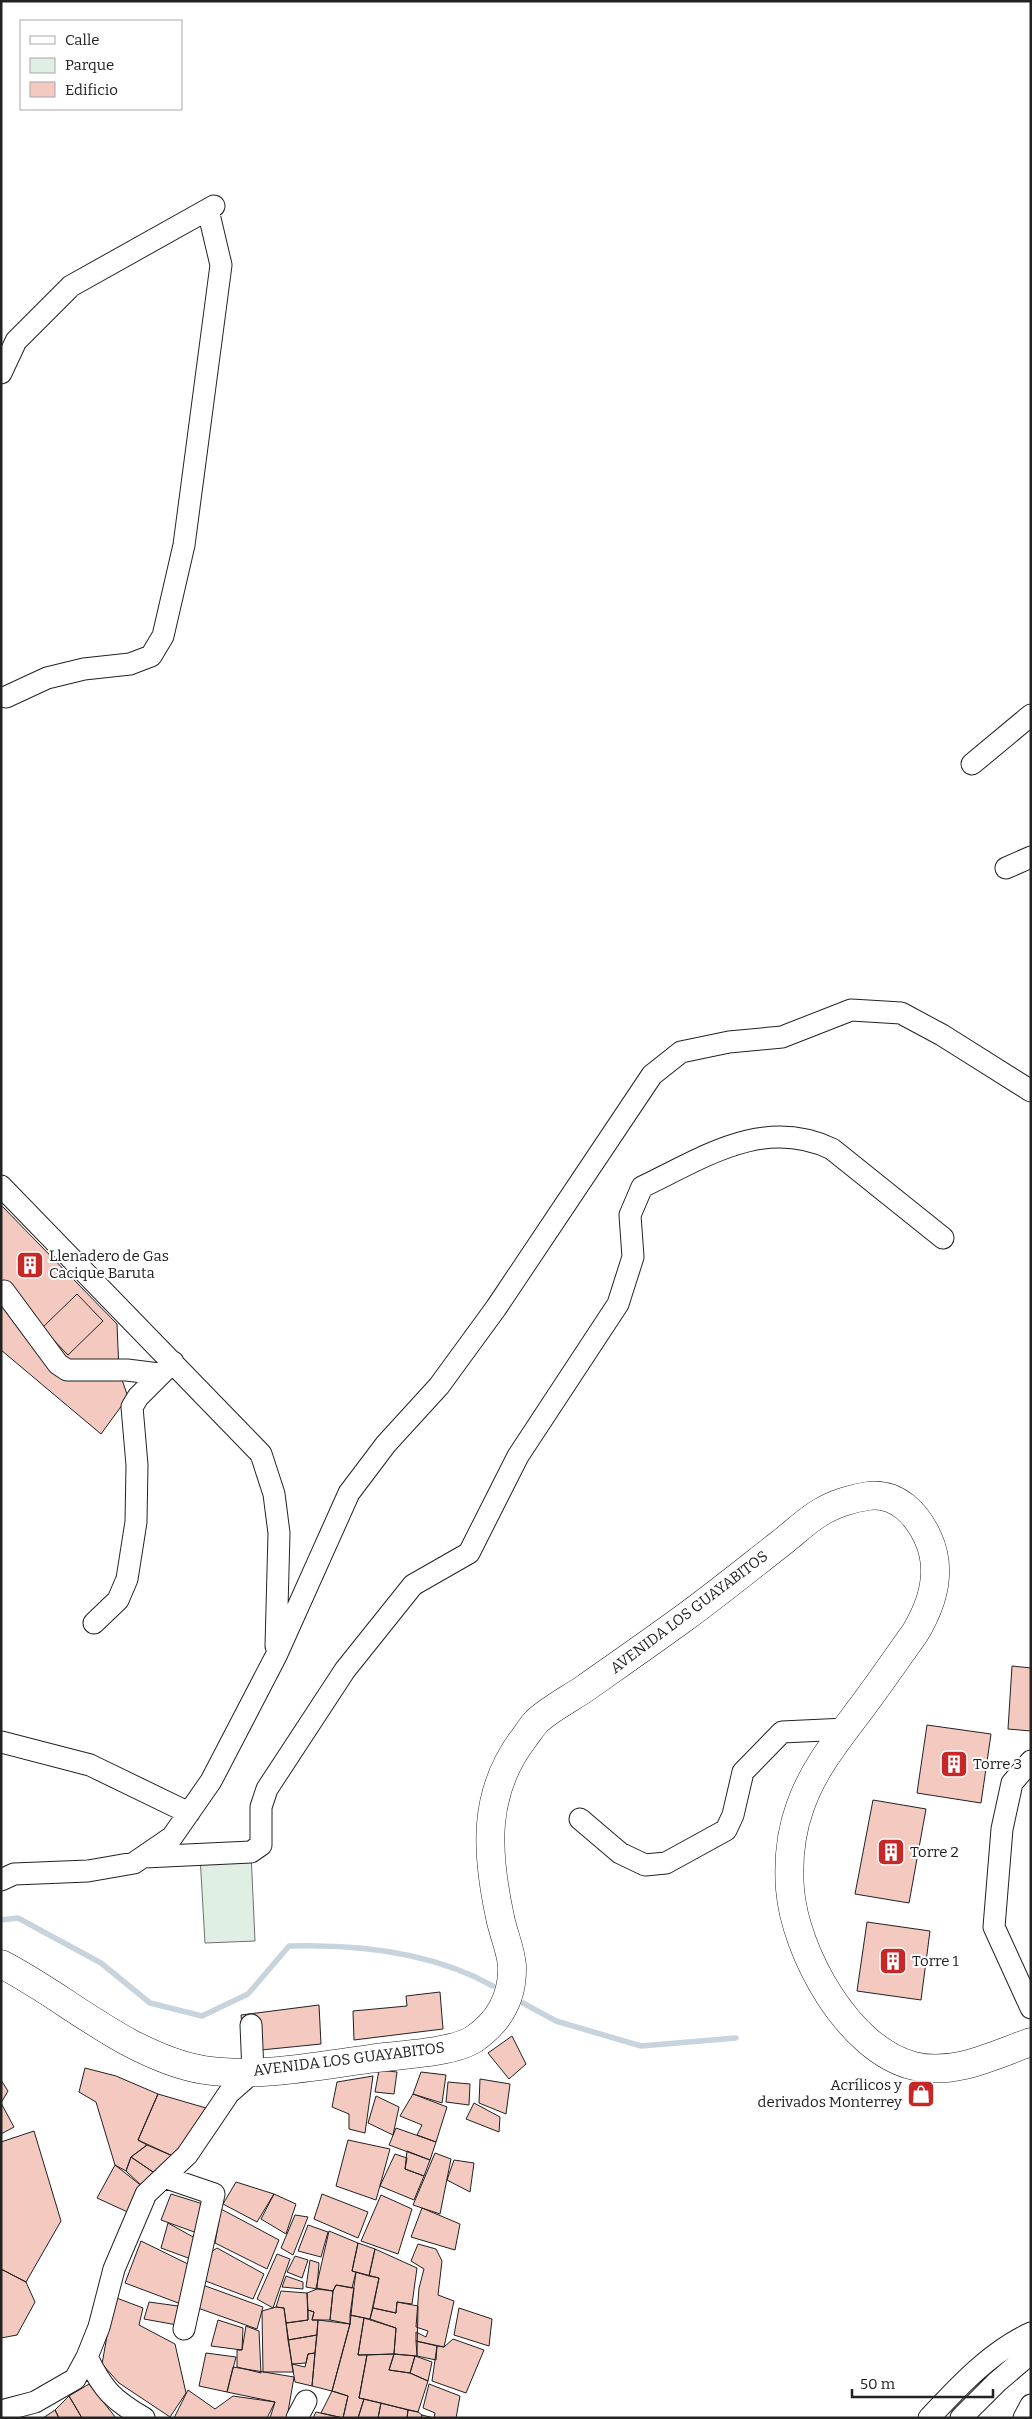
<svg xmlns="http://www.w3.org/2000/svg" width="1032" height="2419" viewBox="0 0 1032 2419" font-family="Bitter,serif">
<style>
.green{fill:#e0efe3;stroke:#6f6f6f}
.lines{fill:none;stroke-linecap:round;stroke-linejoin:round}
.stream{stroke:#c7d3dd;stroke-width:5.5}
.building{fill:#f3c9c0;stroke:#222}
.minor-casing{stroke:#222;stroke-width:23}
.major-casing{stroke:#222;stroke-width:29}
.minor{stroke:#fff;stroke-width:21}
.major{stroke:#fff;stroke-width:28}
.labels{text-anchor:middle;stroke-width:4;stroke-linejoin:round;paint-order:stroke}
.poi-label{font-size:15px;fill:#222;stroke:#fff;text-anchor:start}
.street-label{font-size:15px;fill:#222;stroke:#fff}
</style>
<rect width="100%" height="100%" fill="#fff"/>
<path class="green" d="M251 1853 255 1941 205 1943 200 1856Z"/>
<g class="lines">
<path class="stream" d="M1 1920 18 1918 101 1963 150 2003 202 2016 248 1994 289 1946C358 1944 432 1952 493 1986
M523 2003 556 2021 641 2046 736 2038"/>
</g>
<path class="building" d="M1 1205 117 1324 119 1371 128 1397 101 1434 1 1350Z
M77 1294 103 1321 68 1355 42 1328Z
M1012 1666 1031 1668V1731L1008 1729Z
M927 1725 991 1734 981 1803 917 1793Z
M873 1800 926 1809 909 1903 855 1894Z
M867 1922 930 1931 921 2000 857 1991Z
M440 1992 443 2029 354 2040 353 2011 407 2006 406 1996Z
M319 2005 321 2044 261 2050 243 2037 241 2015Z
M512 2036 526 2064 509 2079 488 2053Z
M85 2068 116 2076 158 2094 138 2140 147 2145 131 2157 126 2171 115 2165 96 2102 79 2092Z
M379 2070 397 2072 394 2094 375 2092Z
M421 2072 446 2075 442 2103 413 2094Z
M373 2076 365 2133 349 2129V2114L332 2107 337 2082Z
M480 2079 510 2084 506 2114 479 2103Z
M1 2080 8 2091 1 2103Z
M448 2082 470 2084 469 2105 446 2102Z
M158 2094 206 2108 175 2157 138 2140Z
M413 2094 447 2107 436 2142 417 2135 422 2125 400 2116Z
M376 2096 399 2107 393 2135 368 2123Z
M1 2103 14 2127 1 2134Z
M474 2103 500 2117 499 2132 466 2119Z
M396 2128 436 2142 430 2160 389 2145Z
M34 2131 61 2221 26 2282 1 2269V2142Z
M348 2140 390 2149 376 2200 336 2186Z
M147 2145 175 2157 156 2174 131 2157Z
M407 2151 430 2160 424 2176 405 2169Z
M435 2153 451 2159 440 2214 413 2205Z
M395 2154 407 2158 405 2169 424 2176 414 2200 380 2186Z
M131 2157 156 2174 143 2187 126 2171Z
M454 2160 474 2163 470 2192 447 2180Z
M115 2165 143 2187 132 2214 97 2198Z
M236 2182 274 2194 257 2222 223 2204Z
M171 2194 203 2204 197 2233 161 2220Z
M274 2194 296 2204 286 2234 261 2219Z
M322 2194 368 2212 358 2238 314 2219Z
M381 2195 412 2209 398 2254 361 2241Z
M422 2208 460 2224 455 2250 411 2237Z
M221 2209 279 2240 267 2269 215 2243Z
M295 2215 308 2217 293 2255 281 2248Z
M168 2223 195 2238 191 2259 161 2248Z
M308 2225 328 2232 321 2257 298 2251Z
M329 2231 358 2243 352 2271 356 2272 352 2288 336 2285 333 2291 316 2288Z
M141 2241 188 2264 181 2304 125 2283Z
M358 2243 375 2249 369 2276 352 2271Z
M418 2244 436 2249 442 2261 438 2295 454 2301 444 2347 416 2341V2332L426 2337 428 2331 416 2327 419 2288 424 2269 411 2261Z
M217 2248 264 2274 253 2299 203 2280 211 2252Z
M375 2249 417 2268 412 2304 397 2302 396 2313 373 2308 379 2278 369 2276Z
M277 2254 290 2259 273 2308 257 2299Z
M295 2256 308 2260 302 2278 287 2272Z
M310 2260 319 2263 317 2289 306 2287Z
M1 2269 26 2282 35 2302 17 2335 1 2338Z
M356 2272 379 2278 370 2319 350 2315Z
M286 2276 303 2282V2289L282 2287Z
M200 2284 263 2307 257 2329 195 2307Z
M336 2285 354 2288 350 2324 330 2320 333 2291Z
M317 2289 333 2291 330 2320H312L314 2312 308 2310 307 2293Z
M281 2291 307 2293 308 2320 286 2323 284 2308 276 2307Z
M114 2297 143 2308 139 2325 175 2344 186 2393 170 2417 119 2383 102 2364Z
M149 2302 178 2306 177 2325 144 2319Z
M397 2302 418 2306 417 2356 394 2354 396 2328 370 2319 373 2308 396 2313Z
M276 2307 284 2308 293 2372H263L262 2311Z
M459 2308 492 2319 489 2346 454 2335Z
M308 2310 314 2312 312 2320H318L317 2335 288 2340 286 2323 308 2320Z
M350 2315 364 2318 358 2355H367L359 2398 364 2399 358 2418H343L348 2396 332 2391 350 2324Z
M364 2318 396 2328 394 2354 358 2355Z
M218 2320 243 2328 242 2350 211 2346Z
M318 2320 350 2324 332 2391 312 2386Z
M246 2326 259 2331 261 2373 237 2367V2350H242Z
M317 2335 315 2353 308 2354 306 2363 292 2364 288 2340Z
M453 2339 484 2350 466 2393 432 2381 437 2346 444 2347Z
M416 2341 437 2346 436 2360 417 2356Z
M206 2353 236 2357 227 2392 199 2386Z
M315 2353 312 2386 295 2382 292 2364 305 2367 308 2354Z
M394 2354 415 2356 410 2373 389 2370Z
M394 2354 389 2370 410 2373 428 2381 418 2412 359 2398 367 2355Z
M415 2356 432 2362 428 2381 410 2373Z
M233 2367 294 2377 287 2418H270L275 2402 227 2392Z
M89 2384 116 2418H82L69 2396Z
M429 2384 460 2396 456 2418H421L422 2415 434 2418 435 2413 423 2408Z
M188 2390 215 2409 233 2396 275 2402 267 2418H174Z
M332 2391 348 2396 343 2418 321 2413Z
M69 2396 82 2418H59L55 2410Z
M364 2399 381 2403 378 2418H358Z
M381 2403 408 2410 407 2418H378Z
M55 2410 59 2418H43Z
M408 2410 418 2412 422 2415 421 2418H407Z
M316 2412 343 2418H344H313Z"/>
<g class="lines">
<g class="minor-casing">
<path id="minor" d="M1 373 16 341 71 286 214 206
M6 697 47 678 84 669 130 664 151 656 163 636 184 545 221 265 208 210
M972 764 1031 715
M1006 868 1031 857
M1 1186 261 1454 274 1494 279 1533 276 1646
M4 1291 58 1364 67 1370H127L159 1374
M94 1623 118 1600 127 1579 136 1522 137 1465 132 1407 138 1397 173 1362
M1 1742 90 1765 189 1813
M1031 1761 1012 1783 1002 1829 994 1927 1031 2008
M580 1819 620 1853 645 1865 666 1863 726 1830 733 1815 743 1772 782 1732 846 1729
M144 1857 251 1852 261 1845V1807L267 1789 345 1670 413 1585 469 1553 518 1456 618 1304 633 1257 630 1215 642 1187C703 1158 763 1116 832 1149L943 1238
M1 1880 14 1874 88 1871 134 1863 172 1837 211 1781 276 1656 349 1493 386 1444 439 1386 496 1308 652 1075 681 1052 729 1042 782 1037 851 1010 901 1013 942 1035 1031 1091
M164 2177 214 2194 184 2329
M87 2357C103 2390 113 2400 144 2418
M1 2411 35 2402 75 2379 87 2357 99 2327 114 2269 146 2194 187 2155 229 2093 253 2072 251 2025
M297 2418 306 2401
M929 2418C959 2386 990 2352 1031 2333
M961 2418 997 2382 1031 2353
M1024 2418 1031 2405"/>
</g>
<g class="major-casing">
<path id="major" d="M1 1964C46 1987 85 2019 130 2043 153 2055 178 2066 204 2070 256 2078 317 2066 369 2059 396 2055 453 2053 474 2039 500 2021 513 1997 512 1966 511 1950 503 1933 500 1917 486 1852 482 1793 524 1738 528 1733 532 1726 537 1721 550 1709 569 1699 584 1689 618 1665 651 1642 684 1618 717 1594 749 1568 781 1543 794 1533 807 1520 821 1512 834 1504 853 1498 868 1496 897 1492 917 1514 928 1538 943 1571 932 1605 915 1633 897 1658 880 1683 862 1707 838 1739 813 1769 800 1807 791 1832 788 1862 790 1889 795 1952 848 2050 914 2066 954 2076 994 2055 1031 2042"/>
</g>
<use href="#minor" class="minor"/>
<use href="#major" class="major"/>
</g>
<defs>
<g id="building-square" transform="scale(1.4375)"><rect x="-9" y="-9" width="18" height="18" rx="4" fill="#c62828" stroke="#fff"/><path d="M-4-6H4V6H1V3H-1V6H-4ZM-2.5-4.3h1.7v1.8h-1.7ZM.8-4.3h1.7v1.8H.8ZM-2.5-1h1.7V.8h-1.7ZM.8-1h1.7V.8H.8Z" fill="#fff"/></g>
<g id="shop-square" transform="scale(1.4375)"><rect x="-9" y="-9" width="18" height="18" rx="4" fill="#c62828" stroke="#fff"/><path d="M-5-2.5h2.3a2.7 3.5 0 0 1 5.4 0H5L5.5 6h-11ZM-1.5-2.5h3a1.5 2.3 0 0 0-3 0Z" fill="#fff"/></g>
</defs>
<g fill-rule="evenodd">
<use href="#building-square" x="30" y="1265"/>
<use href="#building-square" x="954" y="1764"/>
<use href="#building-square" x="891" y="1852"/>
<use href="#building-square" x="893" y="1961"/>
<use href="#shop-square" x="921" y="2094"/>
</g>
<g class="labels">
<g class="poi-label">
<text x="49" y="1261">Llenadero de Gas<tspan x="49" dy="17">Cacique Baruta</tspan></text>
<text x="973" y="1769">Torre 3</text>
<text x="910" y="1857">Torre 2</text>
<text x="912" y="1966">Torre 1</text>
<text x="902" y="2090" text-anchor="end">Acrílicos y<tspan x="902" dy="17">derivados Monterrey</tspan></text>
</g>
<g class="street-label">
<text transform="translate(689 1612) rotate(-37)" y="5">AVENIDA LOS GUAYABITOS</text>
<text transform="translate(349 2059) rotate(-7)" y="5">AVENIDA LOS GUAYABITOS</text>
</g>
</g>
<rect width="1032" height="2419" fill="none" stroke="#222222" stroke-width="5"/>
<rect x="20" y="20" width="162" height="90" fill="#ffffff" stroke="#a7a7a7"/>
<rect x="30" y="36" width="25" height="8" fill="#ffffff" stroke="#a7a7a7"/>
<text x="65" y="45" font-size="15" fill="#222222">Calle</text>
<rect x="30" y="58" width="25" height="15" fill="#e0efe3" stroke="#a7a7a7"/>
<text x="65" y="70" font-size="15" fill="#222222">Parque</text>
<rect x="30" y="82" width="25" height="15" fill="#f3c9c0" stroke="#a7a7a7"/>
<text x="65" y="95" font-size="15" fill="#222222">Edificio</text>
<path d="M852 2389v8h141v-8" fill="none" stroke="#222222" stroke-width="2.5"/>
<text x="860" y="2389" font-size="15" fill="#222222" stroke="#ffffff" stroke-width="4" paint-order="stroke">50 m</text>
</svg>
